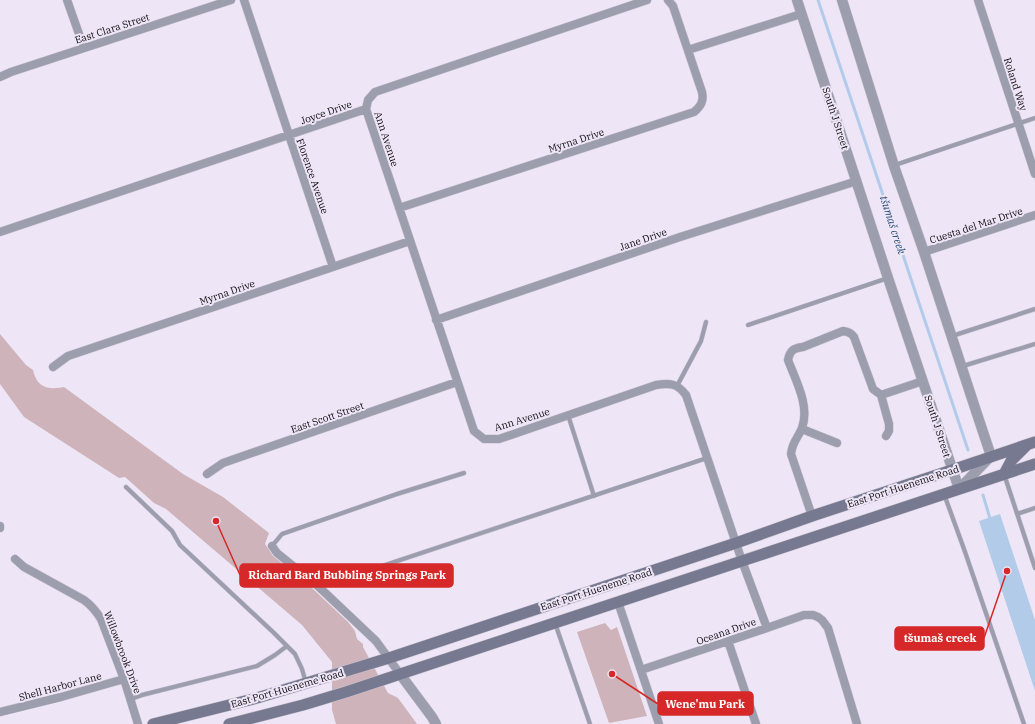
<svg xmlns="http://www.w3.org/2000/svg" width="1035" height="724" viewBox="0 0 1035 724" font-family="'IBM Plex Serif',serif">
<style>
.green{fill:#ceb4ba}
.water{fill:#b2cbe9}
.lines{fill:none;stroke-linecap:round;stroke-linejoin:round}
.stream{stroke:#b2cbe9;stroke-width:3}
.service-casing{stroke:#cac3d1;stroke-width:5}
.minor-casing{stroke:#cac3d1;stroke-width:9}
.tertiary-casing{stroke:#cac3d1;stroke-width:11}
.secondary-casing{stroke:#cac3d1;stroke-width:12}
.service{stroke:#9c9dad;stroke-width:4}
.minor{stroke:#9c9dad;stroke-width:8}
.tertiary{stroke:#9c9dad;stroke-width:10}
.secondary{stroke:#76798f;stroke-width:11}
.labels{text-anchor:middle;stroke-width:4;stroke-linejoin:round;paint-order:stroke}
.street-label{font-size:10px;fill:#0f0c11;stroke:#eee6f6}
.water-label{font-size:11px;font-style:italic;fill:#294d75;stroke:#eee6f6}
.leader{fill:none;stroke:#d62828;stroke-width:1.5}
.callout-dot{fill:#d62828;stroke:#eee6f6;stroke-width:1.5}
.callout{fill:#d62828;stroke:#d62828;stroke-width:1.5}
.callout-label{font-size:11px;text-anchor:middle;font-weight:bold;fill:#fff}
</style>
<rect width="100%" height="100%" fill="#eee6f6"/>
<path class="green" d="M0 334 26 365 33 370C37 388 48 390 64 387L183 474 223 497 269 533 265 544 273 556 311 587 348 622 355 631 357 639 363 644V647L388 693 398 698 417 724H336L332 710V662L302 625 166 509 154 503 125 477 119 478 24 417 0 384Z
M605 623 611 630 617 627 647 716 609 723 577 632Z"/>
<path class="water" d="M1000 514 1035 620V691L979 521Z"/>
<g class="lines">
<path class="stream" d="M818 0 968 450
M983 495 991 522"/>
<g class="service-casing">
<path id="service" d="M895 165 1035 118
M748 325 888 278
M952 336 1035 309
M963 366 1035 344
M677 386 701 341 706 322
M568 415 594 496
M1004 474 1035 568
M126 487 172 531 180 545 274 633 295 654 302 669 306 683
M944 494 964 549 1024 724
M1017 514 1035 508
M272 546 282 534 397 494 464 473
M319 587 707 458
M555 623 590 724
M131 699 142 695 257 666 275 655 287 646"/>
</g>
<g class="minor-casing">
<path id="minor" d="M67 0 84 48
M244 0 333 267
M978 0 1035 174
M688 50 801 14
M0 77 11 72 231 0
M366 109 474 431 484 439H499L656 385C670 383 677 383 686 395L742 561 767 628
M399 208 694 112C701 106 704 101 702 92L673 6 668 0
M0 232 366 109 368 100 375 92 647 0
M924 252 1035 215
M436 320 680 237 857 181
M53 367 68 356 410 241
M881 395 889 424V431L886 436
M802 429 837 443
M207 474 223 463 457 382
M812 516 791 454C792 442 798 438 802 428 810 406 796 381 788 360 790 350 794 348 803 347L843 331C849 332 851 333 854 337L873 389 881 395 923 381
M0 526V528
M272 546 277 553 319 587 376 641 400 674
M15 559 24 567 84 600C91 605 96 611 101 619L124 679 138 724
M618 602 659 724
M728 641 756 724
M641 670 767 628 804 615H813L818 617 822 620 828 628 857 724
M0 712 61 697 124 679"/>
</g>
<g class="tertiary-casing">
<path id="tertiary" d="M797 0 888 278 959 489 991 456 977 414 924 252 894 166 842 0
M400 674 432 717 436 724"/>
</g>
<g class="secondary-casing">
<path id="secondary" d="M1004 474 1011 461 1027 445
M153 724 257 698 389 658 736 543 812 516 952 470 1035 442
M229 724 303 705 346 692 1035 464"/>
</g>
<use href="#service" class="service"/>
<use href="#minor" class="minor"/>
<use href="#tertiary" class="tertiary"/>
<use href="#secondary" class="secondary"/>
</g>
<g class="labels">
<g class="street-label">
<text transform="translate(112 28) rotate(-18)" y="4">East Clara Street</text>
<text transform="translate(1016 84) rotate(72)" y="4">Roland Way</text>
<text transform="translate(326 112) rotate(-19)" y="4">Joyce Drive</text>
<text transform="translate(836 118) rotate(72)" y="4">South J Street</text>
<text transform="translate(387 139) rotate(72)" y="4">Ann Avenue</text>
<text transform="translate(576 140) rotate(-18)" y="4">Myrna Drive</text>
<text transform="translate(313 176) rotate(71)" y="4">Florence Avenue</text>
<text transform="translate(976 225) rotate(-18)" y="4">Cuesta del Mar Drive</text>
<text transform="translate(643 239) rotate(-19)" y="4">Jane Drive</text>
<text transform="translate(227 292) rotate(-19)" y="4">Myrna Drive</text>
<text transform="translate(327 417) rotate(-19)" y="4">East Scott Street</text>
<text transform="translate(522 419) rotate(-17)" y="4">Ann Avenue</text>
<text transform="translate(938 426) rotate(72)" y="4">South J Street</text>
<text transform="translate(903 486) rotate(-18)" y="4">East Port Hueneme Road</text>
<text transform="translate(596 589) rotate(-18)" y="4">East Port Hueneme Road</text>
<text transform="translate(726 631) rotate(-19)" y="4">Oceana Drive</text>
<text transform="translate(123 652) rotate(69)" y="4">Willowbrook Drive</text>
<text transform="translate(60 686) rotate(-15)" y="4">Shell Harbor Lane</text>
<text transform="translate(287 688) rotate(-16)" y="4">East Port Hueneme Road</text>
</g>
<g class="water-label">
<text transform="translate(893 225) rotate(72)" y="4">tšumaš creek</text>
</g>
</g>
<path class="leader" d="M216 521L240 575M1007 571L984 638M612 674L658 704"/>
<g class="callout-dot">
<circle cx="216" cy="521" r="4"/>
<circle cx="1007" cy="571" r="4"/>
<circle cx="612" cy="674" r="4"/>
</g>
<g class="callout">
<rect x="240" y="564" width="213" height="23" rx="4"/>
<rect x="895" y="627" width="89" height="23" rx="4"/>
<rect x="658" y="692" width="95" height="23" rx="4"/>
</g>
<g class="callout-label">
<text x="347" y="579">Richard Bard Bubbling Springs Park</text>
<text x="940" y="642">tšumaš creek</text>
<text x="705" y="708">Wene'mu Park</text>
</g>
</svg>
